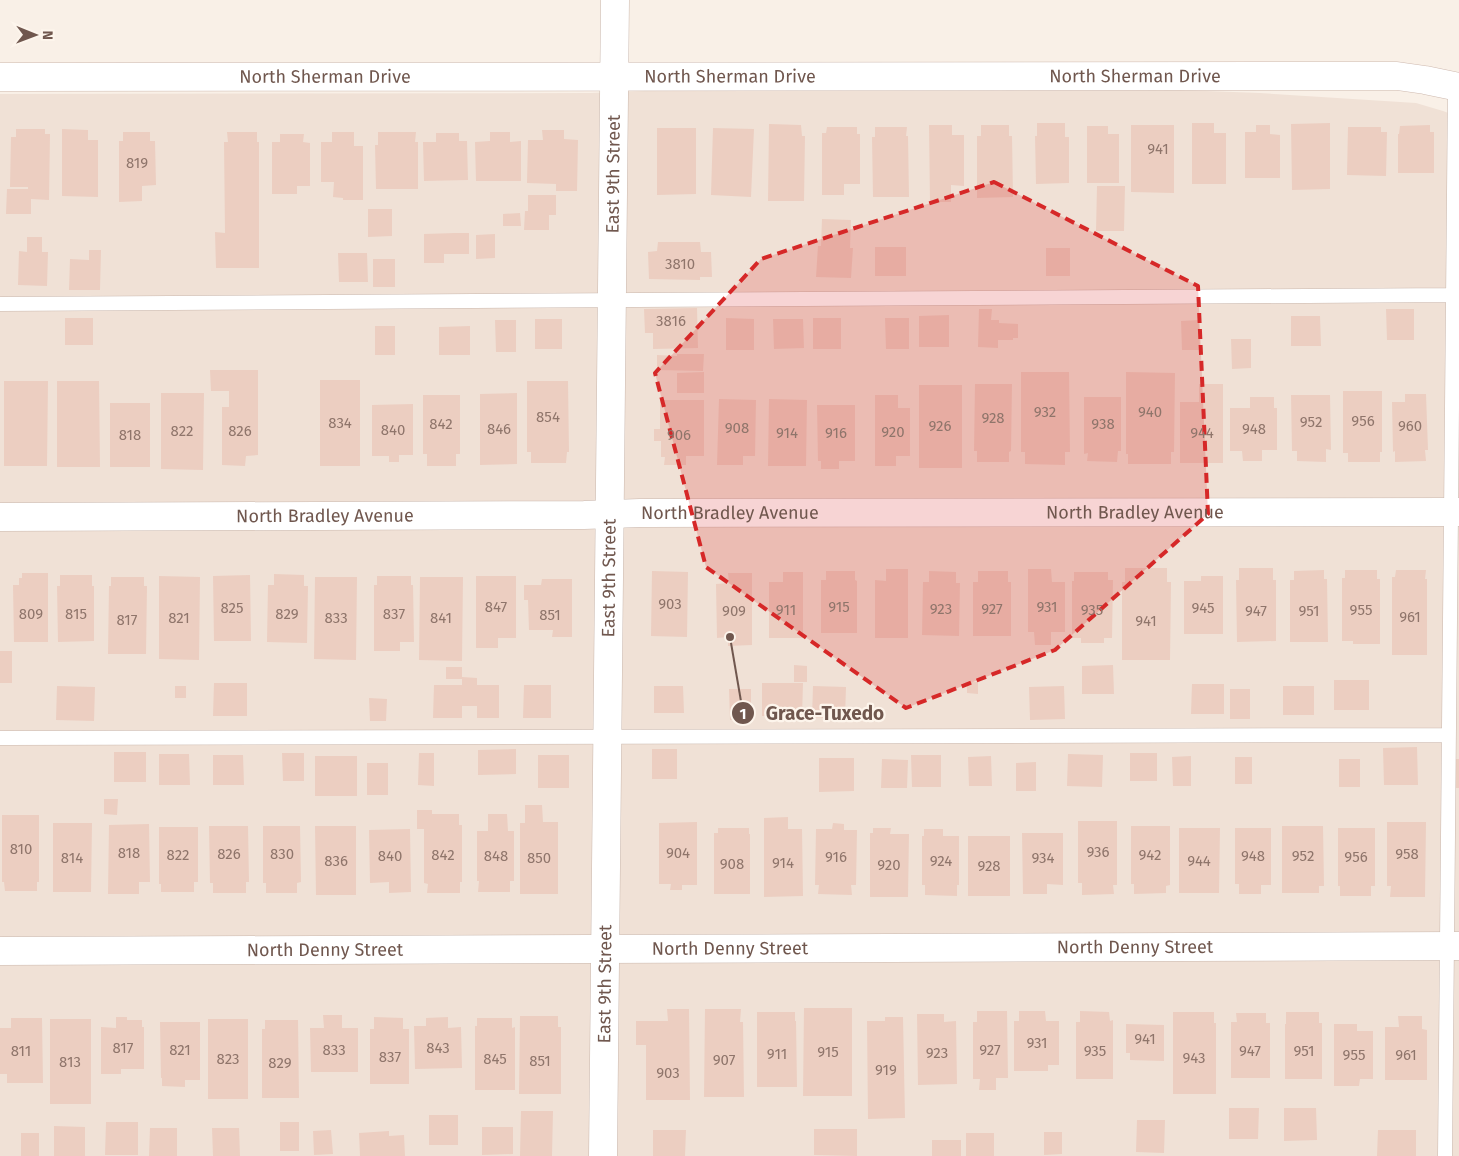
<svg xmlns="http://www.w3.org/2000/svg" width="1459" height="1156" viewBox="0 0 1459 1156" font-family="'Fira Sans',sans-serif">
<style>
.residential{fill:#f0e1d6}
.building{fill:#eccec1}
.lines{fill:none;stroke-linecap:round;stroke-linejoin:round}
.service-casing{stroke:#cab8ae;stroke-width:15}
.minor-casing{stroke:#cab8ae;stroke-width:29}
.secondary-casing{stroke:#ceb9af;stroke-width:29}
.service{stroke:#fff;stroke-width:14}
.minor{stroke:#fff;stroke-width:28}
.secondary{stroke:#fff;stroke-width:28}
.marked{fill:#d62828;fill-opacity:0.2;stroke:#d62828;stroke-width:4;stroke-dasharray:10 6;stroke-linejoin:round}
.labels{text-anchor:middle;stroke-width:4.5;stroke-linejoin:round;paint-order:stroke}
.number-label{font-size:15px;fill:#8f756b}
.street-label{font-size:18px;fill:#70574e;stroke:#fdf5ec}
.leader{fill:none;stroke:#70574e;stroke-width:2}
.callout-dot{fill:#70574e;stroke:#fdf5ec;stroke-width:2}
.mark-label{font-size:15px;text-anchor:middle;font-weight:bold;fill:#fff}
.callout-label{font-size:19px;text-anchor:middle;font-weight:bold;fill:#70574e;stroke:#fdf5ec;stroke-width:4.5;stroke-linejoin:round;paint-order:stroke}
</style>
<rect width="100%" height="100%" fill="#f9f0e7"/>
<path class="residential" d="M1126 88 1260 93 1416 103 1443 111 1459 117V1156H0V94L590 93 644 91H971Z"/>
<path class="building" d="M1037 123H1065V137H1069V183L1036 184 1035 136H1037Z
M1192 123H1214V133H1226V184H1192Z
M1330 123V189L1292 190 1291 124Z
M769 124 801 125 802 136H805L804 201H768Z
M929 125H952V135H964V186L951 185V202H930Z
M981 125H1009V136H1012L1013 197 977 198V136H981Z
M1131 125H1174V193L1131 192Z
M1256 125H1270V134L1280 135V178H1245V132H1256Z
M1430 125V132H1434V173H1398V134H1399L1400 126Z
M1087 126H1108V134H1119V183H1087Z
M827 127H857V134H860V184H844V195H822V133H826Z
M875 127H907L906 136H908L909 197H873L872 137H875Z
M1348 127H1381V132H1387L1386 176 1347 175Z
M657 128H696V194L657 195Z
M713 128 754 129 751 197 711 195Z
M16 129H45V134H50L49 200 31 199V214H6L7 189H28V187H10L11 137H16Z
M62 129 88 130V140H98V197L62 196Z
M542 130H564V139L578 140 577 191H556V184L527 183 528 140H543Z
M123 132H150V141H155L156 185 142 186V201L119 202V141H123Z
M227 132H257V142H259V268H216L215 232 225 233 224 142H228Z
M332 132H354V146H363V200H343V198L333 197 334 182H321V142H332Z
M378 132H416L415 142H418V189H376L375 145H378Z
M490 132H510V142L521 141V181H476L475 142 490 141Z
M436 133H459V141H467L468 180 424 181 423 142H436Z
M280 134H304L303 142 310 143V186H297V194H272V142H280Z
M1097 186H1125L1124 231H1096Z
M528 195H556V215H549V230H524L525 211H528Z
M368 209H392V236L368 237Z
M520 213 521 226H503V214Z
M822 219 851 220 850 248H853L851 278 816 277 818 246H821Z
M455 233H469V254H444V263H424V234Z
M495 234V258L476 259V235Z
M27 237H42V252H48L47 286 18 285 19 251 27 252Z
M658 242H700L701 252H711L712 277H700V280L649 279 648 252 657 251Z
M875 247H906V276H875Z
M1046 248H1070V276H1046Z
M89 250H101L100 290H69L70 259 89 260Z
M338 253H367L368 282H339Z
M373 259H395V287H373Z
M697 308 698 348 653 349V333H645L644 309Z
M979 309H992L991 320H999V323L1018 324V338H1013V340H998V348L978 347Z
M1386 309H1414V340H1387Z
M949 315V347H919V316Z
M1291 316H1320L1321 346H1291Z
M65 318H93V345H65Z
M726 318 754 319V350H726Z
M813 318H841V349H813Z
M885 318H909V349H886Z
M535 319H562V349H535Z
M773 319H803L804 348 774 349Z
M495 320H516V352H496Z
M1199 320 1200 350H1182L1181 321Z
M375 326H395V355H375Z
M470 326V355H439V327Z
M1231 339H1251V368L1232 369Z
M677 354H704L703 371 657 370V355L677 356Z
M210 370H258V455L246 456 245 466 222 465V407H229V391H211Z
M704 372V393H677V373Z
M1021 372H1069L1070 452H1065V465L1025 464V452H1021Z
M1126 372 1175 373 1174 452H1171V464H1128V454H1126Z
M320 380H360V466H320Z
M4 381H48L47 466H4Z
M57 381H99L100 467H57Z
M527 381H568L569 452H567L566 463H531V452H527Z
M975 384H1012L1011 451 1009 452V462H977V451H974Z
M1199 384H1223V463H1180V402H1199Z
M919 385H962V468H919Z
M1343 391H1382V452H1380V462H1348V453H1343Z
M161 393H204L203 470 161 469Z
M517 393V464L480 465V394Z
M1405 394H1426L1428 450H1425L1426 461 1395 462V451L1393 452 1392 402H1405Z
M423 395H460V454H456V466H427V454H423Z
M875 395H898V408H910V456H896V466H875Z
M1291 395H1330L1331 450 1326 449V462L1297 461V451H1292Z
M1084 397H1121V451H1118L1117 462 1087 461 1088 453 1084 454Z
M1250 397H1274V408H1277V450H1262V461H1243L1242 451H1230V408H1250Z
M719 399 756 400 755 456H743V465H717Z
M769 399 807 400 806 466H768Z
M660 400H704V456H686V465H664L665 457H661V441H654V429H660Z
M110 403H150V467H110Z
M413 404V455H399V462H389V456H372V405Z
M817 405H855V461H839V469H821V461H818Z
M1125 568H1167V582H1171L1170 660H1122V582H1125Z
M1239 568H1273V580H1276V641L1237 642 1236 580H1239Z
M886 569H908V638H875V580L886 581Z
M1028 569H1051L1052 582H1065V632H1051V645H1035L1034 632H1028Z
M1324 570V579H1327L1328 642H1290V580H1294V571Z
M1345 570H1377V579H1380V644H1353V641H1342V578H1345Z
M1396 570H1426L1425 579H1427V655H1392V577H1395Z
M652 571 688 572 687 637 651 636Z
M826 571H855V580L857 581V633H821V580H826Z
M929 571 956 572V583H960L959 636 922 635 923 582H929Z
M978 571H1008V582H1011V636H973V582H978Z
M783 572H803V638H769V582H783Z
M1074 572H1108V580H1113L1112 638H1104V643H1081V638H1072V581H1074Z
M22 573H48V642H14L13 585H19V578H22Z
M728 573H752V645L728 646V637L717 638 716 584 729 583Z
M274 574 304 575V586H308L307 643 267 642 268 585H274Z
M60 575H92V586H94V641L58 642 57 586H60Z
M250 575 251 641H214L213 576Z
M159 576 200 577 199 660 159 659Z
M377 576H411V585H413L414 642H400V651H374V585H377Z
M476 576H516V638H498V648H476Z
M1201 576H1223V634H1184V581H1201Z
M111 577H144V586H147L146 654H108L109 586H111Z
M315 577H357L356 660 314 659Z
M420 577H463L462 661 419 660Z
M542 579H572V637H552L553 630H529L528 600H524V585H541Z
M0 651H12V683H0Z
M794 665 807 666V682H794Z
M1113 665 1114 694H1082V666Z
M446 667H462V677L477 678V685H499V718H477V706H462V718H433L434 685H462V679H446Z
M1334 680H1369V710H1334Z
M967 682H978V694L967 693Z
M214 683H247V716H213Z
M762 683H803L802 717 762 716Z
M1192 684H1224V714H1191Z
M524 685H551V718H523Z
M57 686 95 687 94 721 56 720Z
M175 686H186V698H175Z
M654 686H683L684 713H654Z
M813 686 846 687 845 718H812Z
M1064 686 1065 719 1030 720 1029 687Z
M1283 686H1314V715H1283Z
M729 689H751V720H730Z
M1230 689H1250V719H1230Z
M369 698 387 699 386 721H370Z
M1417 747 1418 785H1384L1383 748Z
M516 749V774L478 775V750Z
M652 749H677V779H652Z
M114 752H146V782H114Z
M282 753H304V781H283Z
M419 753H434V786L418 785Z
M1130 753H1157V781H1130Z
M159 754H189L190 785H159Z
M1068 754 1103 755 1102 787 1067 786Z
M213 755H243L244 785H213Z
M538 755H569V788H538Z
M911 755H941V787H912Z
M315 756H357V796H315Z
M991 756 992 786H969L968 757Z
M1191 756V786H1173L1172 757Z
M1235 757H1252V784H1235Z
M819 758H854V791L819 792Z
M882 759 908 760 907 788H881Z
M1339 759H1360V787H1339Z
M1453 759H1459V788H1452Z
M1036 762V791H1016V763Z
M367 763H388V795H367Z
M104 799H118L117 815 104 814Z
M525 805H542L543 822H558V894H520V823H525Z
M417 810H432V814H459V825H462V882H460V893H427L428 884 424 883V829H417Z
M488 814H507L508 831H514V881H510V892H478L479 881H477V831H488Z
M2 815H39V882H37V891H5L4 882H2Z
M788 817V829H802L803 896 764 897V818Z
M1078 821H1117V885H1113L1114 894 1082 895V883H1078Z
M697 822V885H682V890H670L671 884H659V823Z
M1387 822H1426L1425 897H1390L1391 886H1387Z
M53 823H92L91 892H53Z
M833 823 844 824V830H857L856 885H851L852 895 818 894 819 885H815L816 829H832Z
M149 824 150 882H139V894H108L109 825Z
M209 826H248L249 882H246V893H213V883H210Z
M263 826H300L301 882 297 883V893H266V883H263Z
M315 826H356V895H316Z
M1131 826H1170V885L1166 886V893L1134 894V884H1131Z
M1282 826H1323L1324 886H1319V893H1282Z
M159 827H198V882H194V892H161V884H159Z
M718 828H749V834H750V894H714V833H718Z
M873 828H891L890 834H909L908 897H870V833H873Z
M1179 828H1220L1219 893H1179Z
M1235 828H1271V885H1261V894H1239V884H1235Z
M1338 828H1375V886H1371V896H1340V886H1338Z
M410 829 411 892 389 893V882L370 883 369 830Z
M924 829H943V836H959V885H957V896L925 895V885H922V836H924Z
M1022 833H1063V885L1047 884V894H1023Z
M968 836H1010V896H968Z
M804 1008H852V1096H803Z
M667 1009H689L690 1100H646V1045H636V1021H668Z
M705 1009H741L740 1022H743L744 1097H704Z
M977 1011H1007L1008 1078H996V1090H979L980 1079H973V1022H977Z
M1019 1011H1045L1046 1021H1059V1065H1048V1071H1014V1021H1019Z
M1080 1011 1109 1012 1110 1021 1113 1020V1079H1076V1022H1080Z
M757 1012H795V1021H796L797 1087H757Z
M1173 1012H1214V1023H1216V1094H1173Z
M1286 1012H1319V1023H1322V1079H1285V1024H1286Z
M1236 1013H1266V1023H1270V1078H1231V1022H1237Z
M917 1014H944V1022L956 1021 957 1084 918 1085Z
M323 1015H342V1028H358V1072H311L310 1028H324Z
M520 1016H558V1027H561V1094H519Z
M1398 1016H1422V1029L1427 1030V1080H1385V1027H1399Z
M116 1017H127V1020H142V1027H144V1069H121V1074H101V1027L116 1028Z
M374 1017 403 1018V1029H409V1084H370V1029H374Z
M448 1017V1028L461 1027 462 1068 415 1069 414 1026H426V1018Z
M885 1017H903L905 1118 868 1119 867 1021H885Z
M11 1018H42L43 1083H7V1074H0V1028H11Z
M477 1018H512V1028L515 1027V1090H475V1026H477Z
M50 1019H91V1104H50Z
M208 1019H248V1099H208Z
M265 1020H298L299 1098H262V1029H265Z
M160 1022H200V1080H185V1087L162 1086V1078H161Z
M1126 1024 1164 1025V1061L1130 1060V1053H1126Z
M1334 1024H1357V1031H1373V1079H1360L1359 1086H1334Z
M1229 1108H1259L1258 1139H1229Z
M1284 1108H1316L1317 1140 1284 1141Z
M521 1111H553L552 1156H520Z
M429 1115H458V1145H429Z
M1137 1120H1165L1164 1153 1136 1152Z
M106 1122H138V1155H105Z
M280 1122H299V1151H280Z
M54 1126 85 1127V1156H54Z
M482 1127H513V1154L482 1155Z
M150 1128H177V1156H149Z
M212 1128H239L240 1156H213Z
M814 1129H857V1156L814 1155Z
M331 1130 333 1154 314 1155 313 1131Z
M653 1130H686L685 1156H653Z
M1378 1130H1416V1156H1377Z
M389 1131V1136L404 1135 405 1156H360L359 1133Z
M1044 1132H1062V1154L1044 1155Z
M21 1133H39V1156H21Z
M966 1133H994V1156H966Z
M932 1140H961V1156H932Z"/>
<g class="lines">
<g class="service-casing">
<path id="service" d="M0 304 1453 295
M0 738 1449 735
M1445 1156 1455 86"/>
</g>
<g class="minor-casing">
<g id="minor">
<path id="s1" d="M0 517 584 515 640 513 1459 512"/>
<path id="s2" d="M0 951 1459 946"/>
<path id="s3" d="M603 1156 615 0"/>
</g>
</g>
<g class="secondary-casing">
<g id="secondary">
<path id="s4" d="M0 77 1397 76 1425 80 1459 87"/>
</g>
</g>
<use href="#service" class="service"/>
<use href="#minor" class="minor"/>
<use href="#secondary" class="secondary"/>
</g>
<path class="marked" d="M994 182 1198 286 1208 514 1055 650 906 708 706 567 655 373 761 259Z"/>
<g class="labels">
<g class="number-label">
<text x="1158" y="154">941</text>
<text x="137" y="168">819</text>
<text x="680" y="269">3810</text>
<text x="671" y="326">3816</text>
<text x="1045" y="417">932</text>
<text x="1150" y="417">940</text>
<text x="548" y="422">854</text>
<text x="993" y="423">928</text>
<text x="1363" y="426">956</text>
<text x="1311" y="427">952</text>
<text x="340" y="428">834</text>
<text x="441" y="429">842</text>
<text x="1103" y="429">938</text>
<text x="940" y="431">926</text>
<text x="1410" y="431">960</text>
<text x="737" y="433">908</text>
<text x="499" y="434">846</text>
<text x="1254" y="434">948</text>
<text x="393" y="435">840</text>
<text x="182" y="436">822</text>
<text x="240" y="436">826</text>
<text x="893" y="437">920</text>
<text x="787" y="438">914</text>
<text x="836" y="438">916</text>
<text x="1202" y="438">944</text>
<text x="130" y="440">818</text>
<text x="679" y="440">906</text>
<text x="670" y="609">903</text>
<text x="496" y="612">847</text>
<text x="839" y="612">915</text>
<text x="1047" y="612">931</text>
<text x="232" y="613">825</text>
<text x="1203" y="613">945</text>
<text x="941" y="614">923</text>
<text x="992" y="614">927</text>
<text x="786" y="615">911</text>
<text x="1092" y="615">935</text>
<text x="1361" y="615">955</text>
<text x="734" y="616">909</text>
<text x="1256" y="616">947</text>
<text x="1309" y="616">951</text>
<text x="31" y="619">809</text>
<text x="76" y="619">815</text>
<text x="287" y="619">829</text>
<text x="394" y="619">837</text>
<text x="550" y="620">851</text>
<text x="1410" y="622">961</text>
<text x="179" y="623">821</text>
<text x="336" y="623">833</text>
<text x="441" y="623">841</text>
<text x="127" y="625">817</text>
<text x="1146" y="626">941</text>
<text x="21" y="854">810</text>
<text x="1098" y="857">936</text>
<text x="129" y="858">818</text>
<text x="678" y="858">904</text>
<text x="229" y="859">826</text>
<text x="282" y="859">830</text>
<text x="1407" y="859">958</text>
<text x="178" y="860">822</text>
<text x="443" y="860">842</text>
<text x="1150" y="860">942</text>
<text x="390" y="861">840</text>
<text x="496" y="861">848</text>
<text x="1253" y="861">948</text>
<text x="1303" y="861">952</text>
<text x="836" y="862">916</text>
<text x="1356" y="862">956</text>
<text x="72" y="863">814</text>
<text x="539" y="863">850</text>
<text x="1043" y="863">934</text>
<text x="336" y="866">836</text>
<text x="941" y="866">924</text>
<text x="1199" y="866">944</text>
<text x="783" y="868">914</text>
<text x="732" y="869">908</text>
<text x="889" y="870">920</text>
<text x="989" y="871">928</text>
<text x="1145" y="1044">941</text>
<text x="1037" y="1048">931</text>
<text x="123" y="1053">817</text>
<text x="438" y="1053">843</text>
<text x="180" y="1055">821</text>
<text x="334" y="1055">833</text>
<text x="990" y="1055">927</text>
<text x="21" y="1056">811</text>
<text x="1095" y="1056">935</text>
<text x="1250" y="1056">947</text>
<text x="1304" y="1056">951</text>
<text x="828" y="1057">915</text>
<text x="937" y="1058">923</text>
<text x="777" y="1059">911</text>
<text x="1354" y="1060">955</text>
<text x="1406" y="1060">961</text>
<text x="390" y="1062">837</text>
<text x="1194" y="1063">943</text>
<text x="228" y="1064">823</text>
<text x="495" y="1064">845</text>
<text x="724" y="1065">907</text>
<text x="540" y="1066">851</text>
<text x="70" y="1067">813</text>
<text x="280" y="1068">829</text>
<text x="886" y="1075">919</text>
<text x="668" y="1078">903</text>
</g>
<g class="street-label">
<text dy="6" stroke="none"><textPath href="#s4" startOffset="730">North Sherman Drive</textPath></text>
<text dy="6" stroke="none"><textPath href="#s4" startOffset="1135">North Sherman Drive</textPath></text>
<text dy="6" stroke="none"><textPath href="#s4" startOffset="325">North Sherman Drive</textPath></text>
<text dy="6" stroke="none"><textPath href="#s3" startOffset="982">East 9th Street</textPath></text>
<text dy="6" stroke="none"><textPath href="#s1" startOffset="1135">North Bradley Avenue</textPath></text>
<text dy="6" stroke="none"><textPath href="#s1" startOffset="730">North Bradley Avenue</textPath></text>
<text dy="6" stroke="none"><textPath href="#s1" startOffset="325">North Bradley Avenue</textPath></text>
<text dy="6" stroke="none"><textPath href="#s3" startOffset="578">East 9th Street</textPath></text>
<text dy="6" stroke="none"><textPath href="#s2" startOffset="1135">North Denny Street</textPath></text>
<text dy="6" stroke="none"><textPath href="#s2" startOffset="730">North Denny Street</textPath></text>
<text dy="6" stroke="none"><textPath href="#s2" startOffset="325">North Denny Street</textPath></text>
<text dy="6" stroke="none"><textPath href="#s3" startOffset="172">East 9th Street</textPath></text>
</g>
</g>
<path class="leader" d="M730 637L743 713"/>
<g class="callout-dot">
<circle cx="730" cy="637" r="5"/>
<circle cx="743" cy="713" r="12"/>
</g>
<g class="mark-label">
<text x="743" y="719">1</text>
</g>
<g class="callout-label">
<text x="825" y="720">Grace-Tuxedo</text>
</g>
<g transform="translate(35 35) rotate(91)" stroke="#fdf5ec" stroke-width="4" paint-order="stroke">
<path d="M0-4L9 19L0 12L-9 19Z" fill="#70574e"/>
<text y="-8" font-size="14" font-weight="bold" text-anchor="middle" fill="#70574e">N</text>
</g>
</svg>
